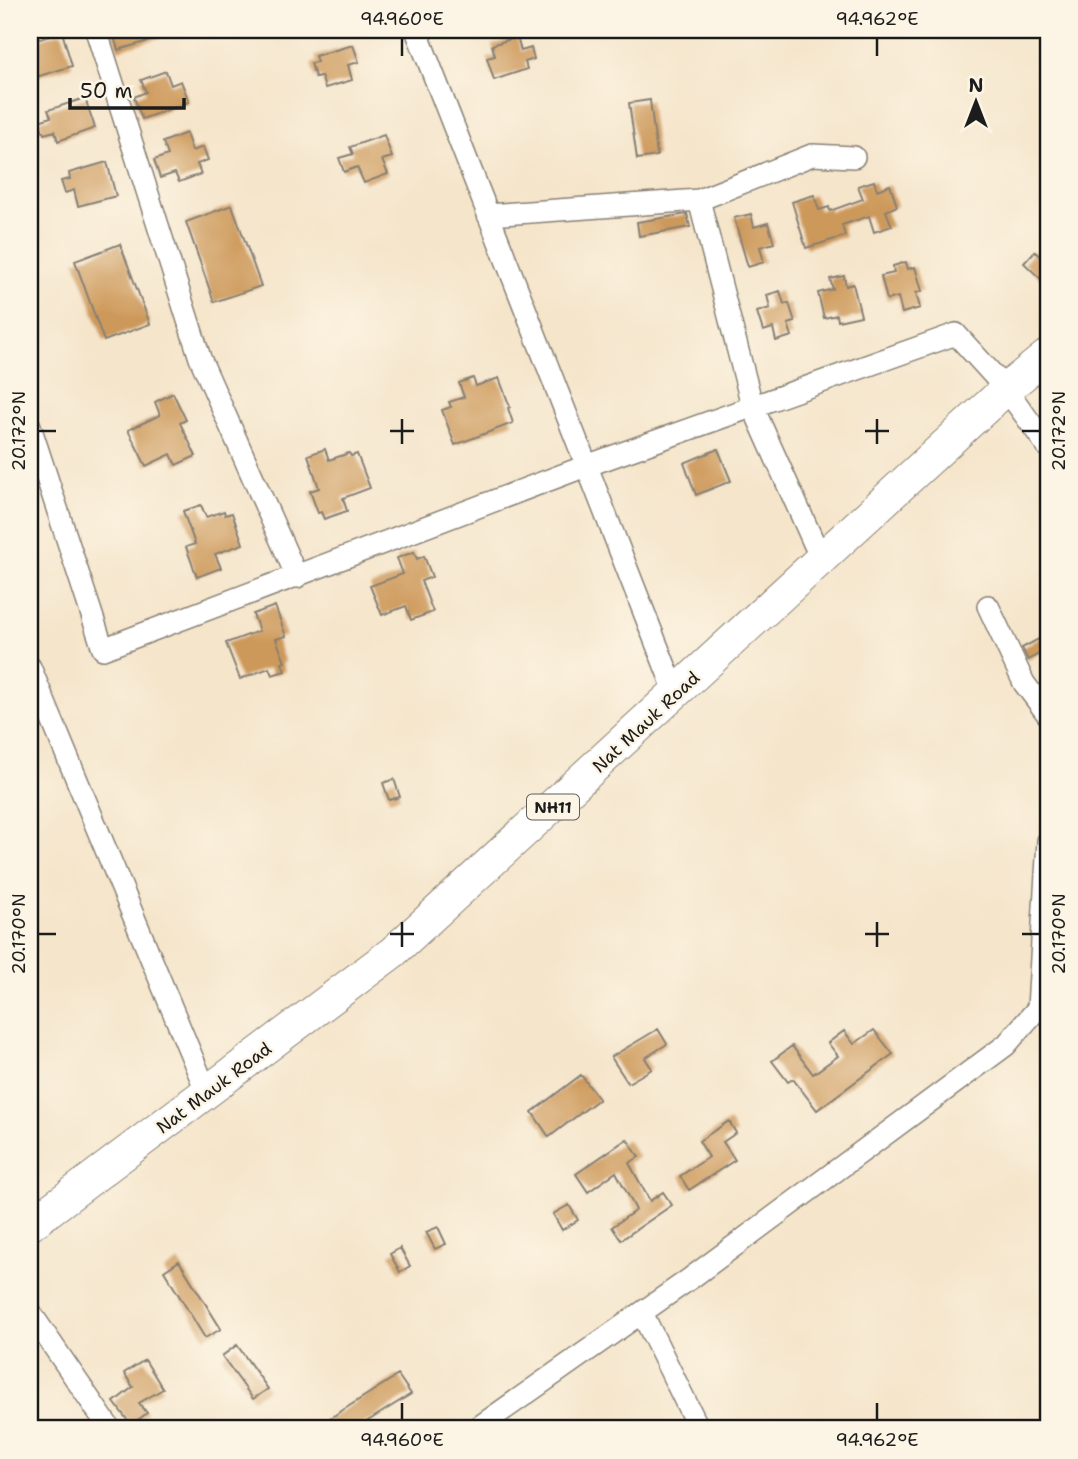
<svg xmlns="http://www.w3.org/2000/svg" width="1078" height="1459" viewBox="0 0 1078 1459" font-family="'Shantell Sans',sans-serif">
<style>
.building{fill:#cd995a}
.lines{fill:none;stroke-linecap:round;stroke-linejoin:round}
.minor-casing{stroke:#888074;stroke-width:24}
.highway-casing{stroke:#888074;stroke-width:34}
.minor{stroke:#fff;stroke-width:21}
.highway{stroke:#fff;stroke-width:32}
.ticks{fill:none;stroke:#1c1c1c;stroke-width:2.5}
.labels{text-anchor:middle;stroke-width:5;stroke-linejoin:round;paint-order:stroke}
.shield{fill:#fcf5e5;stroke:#5f5d58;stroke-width:2}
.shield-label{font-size:16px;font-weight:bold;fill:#1c1c1c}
.street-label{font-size:18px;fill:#1c1c1c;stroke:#fcf5e5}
.neatline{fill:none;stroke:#1c1c1c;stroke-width:2.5}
.ticks-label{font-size:18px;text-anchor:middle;fill:#1c1c1c}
</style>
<rect width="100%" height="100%" fill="#fcf5e5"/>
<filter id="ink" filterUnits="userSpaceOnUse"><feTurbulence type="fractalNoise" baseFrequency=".0143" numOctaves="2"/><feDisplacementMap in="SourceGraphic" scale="14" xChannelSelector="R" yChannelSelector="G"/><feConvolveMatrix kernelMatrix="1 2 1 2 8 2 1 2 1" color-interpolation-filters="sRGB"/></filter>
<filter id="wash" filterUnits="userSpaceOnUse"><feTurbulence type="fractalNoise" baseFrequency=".00686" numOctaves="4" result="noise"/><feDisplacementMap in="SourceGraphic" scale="28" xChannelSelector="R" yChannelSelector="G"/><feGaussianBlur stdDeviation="1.57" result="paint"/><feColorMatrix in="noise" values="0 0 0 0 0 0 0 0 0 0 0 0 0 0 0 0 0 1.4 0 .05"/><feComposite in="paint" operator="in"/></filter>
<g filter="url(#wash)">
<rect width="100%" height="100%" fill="#f5e5cb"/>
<g id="blocks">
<path class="building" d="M112 30H176V33L118 50Z
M62 32 72 66 36 77 30 59V42Z
M517 37 521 51 531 48 534 59 525 62 527 69 494 80 487 58 495 56 492 45Z
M353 45 359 62 348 65 352 80 325 88 321 76 315 77 311 63 317 62 315 56Z
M166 71 171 85 181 81 189 102 142 119 134 97 146 92 141 80Z
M85 98 95 128 58 141 55 131 44 134 39 121 51 117 48 110Z
M650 100 657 156 637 159 629 103Z
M186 133 192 151 203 147 208 160 197 164 201 174 179 182 175 173 160 178 154 160 168 155 163 142Z
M384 135 392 157 382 160 388 174 364 183 357 167 344 172 339 158 353 154 350 147Z
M107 162 116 196 78 206 74 190 65 193 61 181 70 179 69 173Z
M874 181 877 190 890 185 897 206 886 211 892 226 874 232 869 216 842 225 845 236 806 248 792 202 814 195 819 210 829 207 830 211 863 199 858 186Z
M232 205 261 286 214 302 186 222Z
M687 214 690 227 639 236 637 222Z
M751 214 754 227 768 223 774 243 760 247 764 262 748 267 734 218Z
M120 244 150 324 104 341 75 261Z
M1035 251 1048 263V286L1024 263Z
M906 262 908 269 915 267 922 291 916 293 920 308 902 313 898 297 887 300 881 276 894 273 893 266Z
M844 276 846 286 853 284 861 316 838 321 837 315 824 318 818 293 833 289 830 279Z
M780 291 784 304 789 303 795 322 788 324 792 336 776 341 773 328 763 331 757 312 770 308 767 295Z
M473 378 476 386 499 378 510 407 508 408 513 423 455 445 442 410 451 407 449 402 464 397 459 383Z
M173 393 186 420 180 423 196 456 176 465 171 454 146 466 128 430 160 415 155 402Z
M325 449 329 460 349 453 351 456 357 454 370 488 343 498 347 511 324 519 321 512 318 513 310 491 319 488 308 455Z
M718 449 731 481 696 495 684 463Z
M201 505 206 517 224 511 225 515 232 513 243 544 215 554 221 568 197 577 186 547 195 544 183 511Z
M414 552 417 559 424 556 432 577 421 581 433 612 411 620 406 606 382 615 370 586 403 574 397 558Z
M275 606 286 636 276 639 285 662 282 663 285 671 272 675 269 668 240 679 226 643 259 631 253 614Z
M1048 634V649L1028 660 1022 648Z
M394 779 400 797 389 800 383 783Z
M658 1029 667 1044 645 1058 652 1069 628 1083 611 1057Z
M874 1030 893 1054 817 1110 793 1079 788 1082 772 1061 792 1046 813 1074 838 1056 828 1043 844 1031 854 1044Z
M581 1075 599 1099 549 1137 532 1112Z
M729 1121 736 1133 723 1142 735 1160 689 1190 680 1176 709 1157 699 1141Z
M627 1139 639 1157 629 1163 650 1201 663 1192 672 1205 621 1240 612 1227 636 1210 616 1172 588 1192 576 1174Z
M569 1205 578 1220 562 1230 553 1214Z
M438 1227 446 1244 435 1249 426 1232Z
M400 1248 410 1266 400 1272 390 1254Z
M179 1261 221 1329 205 1338 164 1271Z
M237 1345 268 1389 253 1399 222 1356Z
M145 1360 163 1389 139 1403 147 1413 131 1425 114 1402 133 1387 124 1373Z
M398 1375 411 1394 355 1429H313Z"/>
</g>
</g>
<g filter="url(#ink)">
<use href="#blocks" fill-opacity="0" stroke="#888074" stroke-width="2"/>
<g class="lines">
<g class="minor-casing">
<path id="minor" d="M96 30 200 358 297 577
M416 30 676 694
M699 200 752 405 821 559
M488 215 699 200 812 155 854 157
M30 426 103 649 586 466 956 334 1006 389 1048 447
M988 606 1024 683 1048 715
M30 667 207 1093
M30 1312 110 1429
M642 1313 699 1429
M476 1429 691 1278 1006 1045 1038 1008 1048 841"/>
</g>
<g class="highway-casing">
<path id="highway" d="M30 1225 393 952 1006 389 1048 355"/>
</g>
<use href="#minor" class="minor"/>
<use href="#highway" class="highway"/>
</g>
</g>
<path class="ticks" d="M402 38V56M877 38V56M402 419V444M877 419V444M38 431H56M390 431H414M865 431H889M1022 431H1040M402 922V947M877 922V947M38 934H56M390 934H414M865 934H889M1022 934H1040M402 1403V1420M877 1403V1420"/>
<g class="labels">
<rect class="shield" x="527" y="794.5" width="52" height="25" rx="5"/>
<g class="shield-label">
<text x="553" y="813">NH11</text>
</g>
<g class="street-label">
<text transform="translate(646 722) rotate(-43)" y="6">Nat Mauk Road</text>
<text transform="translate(214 1088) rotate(-37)" y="6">Nat Mauk Road</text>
</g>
</g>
<rect width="1078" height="1459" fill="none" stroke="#fcf5e5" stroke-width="77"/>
<g transform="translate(976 102)" stroke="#fcf5e5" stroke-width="5" paint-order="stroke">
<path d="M0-5L12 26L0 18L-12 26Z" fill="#1c1c1c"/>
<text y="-10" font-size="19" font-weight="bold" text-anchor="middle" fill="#1c1c1c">N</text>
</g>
<path d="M70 98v10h114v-10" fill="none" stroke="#1c1c1c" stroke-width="3.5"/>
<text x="80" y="98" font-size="21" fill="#1c1c1c" stroke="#fcf5e5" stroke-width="5" paint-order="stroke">50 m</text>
<rect x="38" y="38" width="1002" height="1382" class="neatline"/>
<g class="ticks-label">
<text x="402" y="25">94.960°E</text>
<text x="877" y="25">94.962°E</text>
<text transform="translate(19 431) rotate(-90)" y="6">20.172°N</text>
<text transform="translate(1059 431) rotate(-90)" y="6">20.172°N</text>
<text transform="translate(19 934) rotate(-90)" y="6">20.170°N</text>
<text transform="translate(1059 934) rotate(-90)" y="6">20.170°N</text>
<text x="402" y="1446">94.960°E</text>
<text x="877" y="1446">94.962°E</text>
</g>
</svg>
